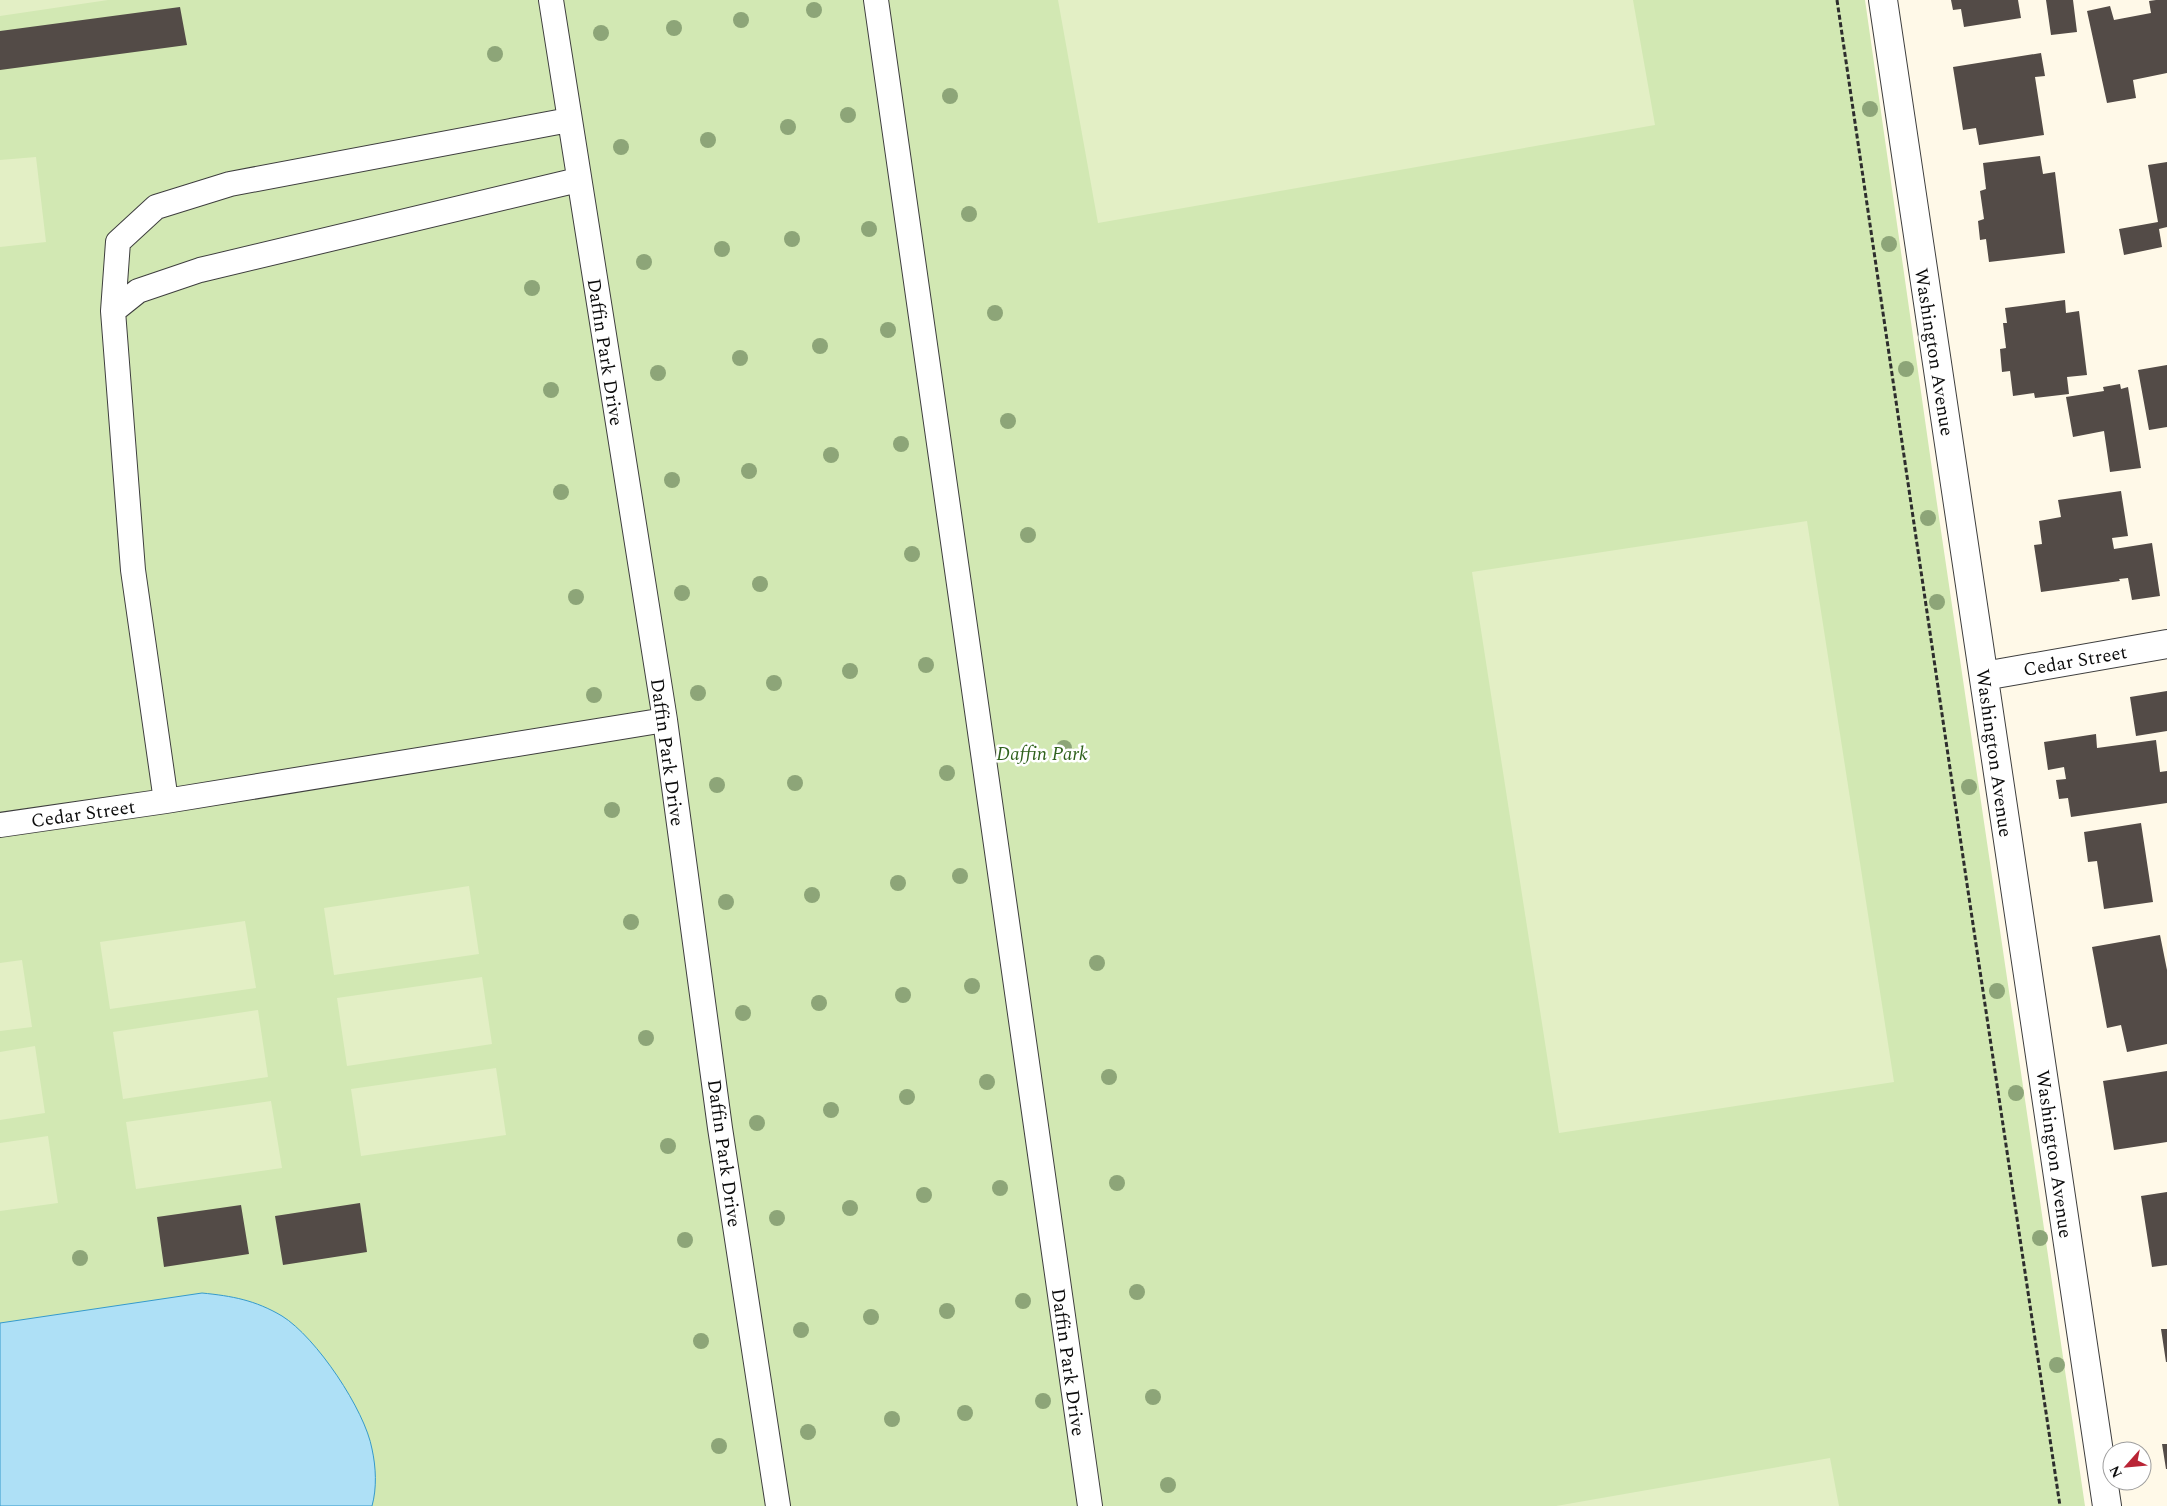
<svg xmlns="http://www.w3.org/2000/svg" width="2167" height="1506" viewBox="0 0 2167 1506" font-family="Spectral,serif">
<style>
.green{fill:#d2e8b3}
.pitch{fill:#e3efc5}
.water{fill:#aee0f6;stroke:#359acc}
.building{fill:#534b47}
.lines{fill:none;stroke-linecap:round;stroke-linejoin:round}
.service-casing{stroke:#3e3e3e;stroke-width:26}
.minor-casing{stroke:#3e3e3e;stroke-width:30}
.path{stroke:#2d2d2d;stroke-width:3;stroke-dasharray:5 2.5;stroke-linecap:butt}
.service{stroke:#fff;stroke-width:24}
.minor{stroke:#fff;stroke-width:28}
.tree{fill:#8da578}
.labels{text-anchor:middle;stroke-width:5;stroke-linejoin:round;paint-order:stroke}
.street-label{font-size:19px;fill:#0b0b0b;stroke:#fff}
.park-label{font-size:19px;font-style:italic;fill:#2f611c;stroke:#fff}
</style>
<rect width="100%" height="100%" fill="#fff9e8"/>
<path class="green" d="M0 0H1865L1936 497 2085 1506H0Z"/>
<path class="pitch" d="M0 0H108L0 16Z
M1058 0H1633L1655 125 1098 223Z
M36 157 46 242 0 247V160Z
M1807 521 1894 1082 1559 1133 1472 572Z
M469 886 479 954 334 975 324 908Z
M245 921 256 988 110 1009 100 942Z
M22 960 32 1027 0 1031V963Z
M482 977 492 1044 347 1066 337 998Z
M258 1010 268 1077 123 1099 113 1032Z
M35 1046 45 1113 0 1120V1052Z
M496 1068 506 1135 361 1156 351 1089Z
M271 1101 282 1168 136 1189 126 1122Z
M48 1136 58 1203 0 1211V1143Z
M1830 1458 1839 1506H1556Z"/>
<path class="water" d="M202 1293C232 1296 255 1300 282 1316 316 1337 365 1410 372 1449 376 1467 377 1488 372 1506H0V1323Z"/>
<path class="building" d="M1951 0H2018L2021 18 1964 27 1961 9 1953 10Z
M2046 0H2073L2077 32 2051 35Z
M2156 0H2167V73L2133 80 2136 98 2107 103 2087 11 2110 6 2114 20 2151 13 2149 1Z
M180 7 187 45 0 70V31Z
M2041 53 2045 76 2035 77 2044 135 1979 145 1976 128 1963 130 1953 67Z
M2040 156 2043 174 2055 172 2065 253 1989 262 1986 239 1980 240 1978 221 1984 219 1980 191 1986 189 1983 163Z
M2167 162V227L2159 229 2162 247 2124 255 2119 229 2158 222 2148 165Z
M2065 300 2066 313 2079 311 2087 375 2067 377 2069 394 2035 398 2034 393 2013 396 2010 371 2002 372 2000 349 2006 348 2003 323H2007L2005 308Z
M2167 365V427L2149 430 2138 370Z
M2120 384 2121 389 2128 387 2141 468 2110 472 2104 431 2073 437 2066 397 2104 391 2103 387Z
M2121 491 2128 536 2112 538 2114 549 2152 543 2160 596 2132 600 2128 578 2119 579 2120 581 2041 592 2034 545 2042 544 2039 521 2061 517 2058 500Z
M2167 691V731L2136 736 2130 697Z
M2096 734 2097 748 2156 740 2160 772 2167 771V803L2071 817 2068 798 2059 799 2056 780 2066 779 2064 767 2048 770 2044 742Z
M2141 823 2153 902 2104 909 2097 861 2088 862 2084 832Z
M2160 935 2167 970V1044L2127 1052 2121 1025 2107 1028 2092 947Z
M2167 1071V1142L2114 1150 2103 1081Z
M2167 1192V1265L2152 1267 2141 1196Z
M360 1203 367 1252 283 1265 275 1216Z
M241 1205 249 1254 164 1267 157 1217Z
M2161 1329H2167V1362H2166Z
M2162 1444H2167V1469H2166Z"/>
<g class="lines">
<g class="service-casing">
<path id="service" d="M551 0 665 720 720 1128 778 1506
M876 0 1090 1506
M113 311 118 242 156 207 230 184 569 120
M166 801 133 570 113 311 138 291 200 270 578 180
M0 825 166 801 665 720"/>
</g>
<g class="minor-casing">
<path id="minor" d="M1883 0 2107 1506
M1984 676 2167 644"/>
</g>
<path class="path" d="M1837 0 1967 884 2060 1506"/>
<use href="#service" class="service"/>
<use href="#minor" class="minor"/>
</g>
<g class="tree">
<circle cx="814" cy="10" r="8"/>
<circle cx="741" cy="20" r="8"/>
<circle cx="674" cy="28" r="8"/>
<circle cx="601" cy="33" r="8"/>
<circle cx="495" cy="54" r="8"/>
<circle cx="950" cy="96" r="8"/>
<circle cx="1870" cy="109" r="8"/>
<circle cx="848" cy="115" r="8"/>
<circle cx="788" cy="127" r="8"/>
<circle cx="708" cy="140" r="8"/>
<circle cx="621" cy="147" r="8"/>
<circle cx="969" cy="214" r="8"/>
<circle cx="869" cy="229" r="8"/>
<circle cx="792" cy="239" r="8"/>
<circle cx="1889" cy="244" r="8"/>
<circle cx="722" cy="249" r="8"/>
<circle cx="644" cy="262" r="8"/>
<circle cx="532" cy="288" r="8"/>
<circle cx="995" cy="313" r="8"/>
<circle cx="888" cy="330" r="8"/>
<circle cx="820" cy="346" r="8"/>
<circle cx="740" cy="358" r="8"/>
<circle cx="1906" cy="369" r="8"/>
<circle cx="658" cy="373" r="8"/>
<circle cx="551" cy="390" r="8"/>
<circle cx="1008" cy="421" r="8"/>
<circle cx="901" cy="444" r="8"/>
<circle cx="831" cy="455" r="8"/>
<circle cx="749" cy="471" r="8"/>
<circle cx="672" cy="480" r="8"/>
<circle cx="561" cy="492" r="8"/>
<circle cx="1928" cy="518" r="8"/>
<circle cx="1028" cy="535" r="8"/>
<circle cx="912" cy="554" r="8"/>
<circle cx="760" cy="584" r="8"/>
<circle cx="682" cy="593" r="8"/>
<circle cx="576" cy="597" r="8"/>
<circle cx="1937" cy="602" r="8"/>
<circle cx="926" cy="665" r="8"/>
<circle cx="850" cy="671" r="8"/>
<circle cx="774" cy="683" r="8"/>
<circle cx="698" cy="693" r="8"/>
<circle cx="594" cy="695" r="8"/>
<circle cx="1064" cy="748" r="8"/>
<circle cx="947" cy="773" r="8"/>
<circle cx="795" cy="783" r="8"/>
<circle cx="717" cy="785" r="8"/>
<circle cx="1969" cy="787" r="8"/>
<circle cx="612" cy="810" r="8"/>
<circle cx="960" cy="876" r="8"/>
<circle cx="898" cy="883" r="8"/>
<circle cx="812" cy="895" r="8"/>
<circle cx="726" cy="902" r="8"/>
<circle cx="631" cy="922" r="8"/>
<circle cx="1097" cy="963" r="8"/>
<circle cx="972" cy="986" r="8"/>
<circle cx="1997" cy="991" r="8"/>
<circle cx="903" cy="995" r="8"/>
<circle cx="819" cy="1003" r="8"/>
<circle cx="743" cy="1013" r="8"/>
<circle cx="646" cy="1038" r="8"/>
<circle cx="1109" cy="1077" r="8"/>
<circle cx="987" cy="1082" r="8"/>
<circle cx="2016" cy="1093" r="8"/>
<circle cx="907" cy="1097" r="8"/>
<circle cx="831" cy="1110" r="8"/>
<circle cx="757" cy="1123" r="8"/>
<circle cx="668" cy="1146" r="8"/>
<circle cx="1117" cy="1183" r="8"/>
<circle cx="1000" cy="1188" r="8"/>
<circle cx="924" cy="1195" r="8"/>
<circle cx="850" cy="1208" r="8"/>
<circle cx="777" cy="1218" r="8"/>
<circle cx="2040" cy="1238" r="8"/>
<circle cx="685" cy="1240" r="8"/>
<circle cx="80" cy="1258" r="8"/>
<circle cx="1137" cy="1292" r="8"/>
<circle cx="1023" cy="1301" r="8"/>
<circle cx="947" cy="1311" r="8"/>
<circle cx="871" cy="1317" r="8"/>
<circle cx="801" cy="1330" r="8"/>
<circle cx="701" cy="1341" r="8"/>
<circle cx="2057" cy="1365" r="8"/>
<circle cx="1153" cy="1397" r="8"/>
<circle cx="1043" cy="1401" r="8"/>
<circle cx="965" cy="1413" r="8"/>
<circle cx="892" cy="1419" r="8"/>
<circle cx="808" cy="1432" r="8"/>
<circle cx="719" cy="1446" r="8"/>
<circle cx="1168" cy="1485" r="8"/>
</g>
<g class="labels">
<g class="street-label">
<text transform="translate(606 352) rotate(81)" y="7">Daffin Park Drive</text>
<text transform="translate(1935 352) rotate(81)" y="7">Washington Avenue</text>
<text transform="translate(2075 660) rotate(-10)" y="7">Cedar Street</text>
<text transform="translate(668 752) rotate(82)" y="7">Daffin Park Drive</text>
<text transform="translate(1995 753) rotate(82)" y="7">Washington Avenue</text>
<text transform="translate(83 813) rotate(-8)" y="7">Cedar Street</text>
<text transform="translate(725 1153) rotate(82)" y="7">Daffin Park Drive</text>
<text transform="translate(2055 1154) rotate(82)" y="7">Washington Avenue</text>
<text transform="translate(1069 1362) rotate(82)" y="7">Daffin Park Drive</text>
</g>
<g class="park-label">
<text x="1042" y="760">Daffin Park</text>
</g>
</g>
<g transform="translate(2127 1466) rotate(243)"><circle r="24" fill="#ffffff" stroke="#9d9d9d"/>
<path d="M0-4L9 19L0 12L-9 19Z" fill="#b92435"/>
<text y="-8" font-size="14" font-weight="bold" text-anchor="middle" fill="#0b0b0b">N</text>
</g>
</svg>
